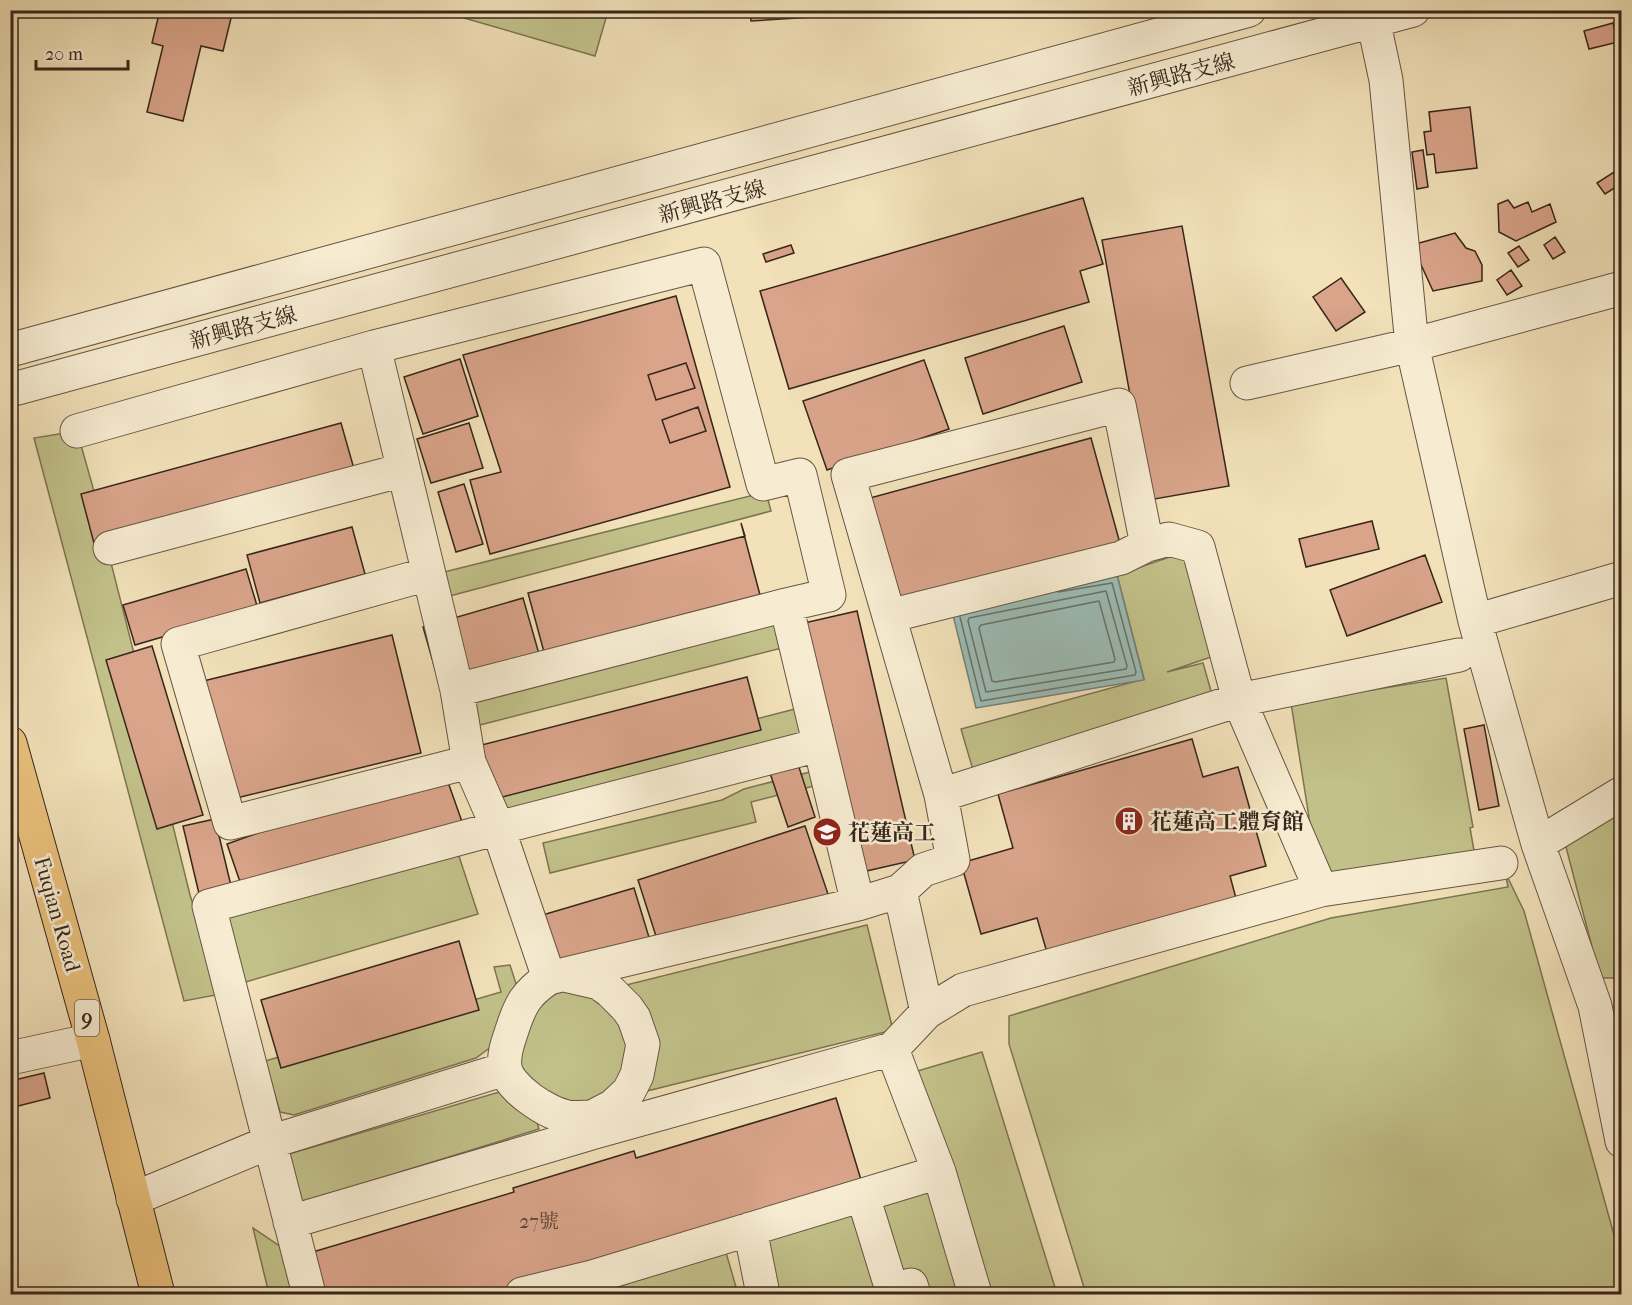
<svg xmlns="http://www.w3.org/2000/svg" width="1632" height="1305" viewBox="0 0 1632 1305" font-family="'IM FELL French Canon','Noto Serif TC',serif">
<style>
.green{fill:#c2c18a;stroke:#7c7453;stroke-width:1.5}
.water{fill:#9cbcb5;stroke:#748078;stroke-width:1.5}
.lines{fill:none;stroke-linecap:round;stroke-linejoin:round}
.shore{stroke:#6a7168;stroke-width:1.5}
.building{fill:#d9a48a;stroke:#37261c;stroke-width:1.5;fill-rule:evenodd}
.minor-casing{stroke:#665543;stroke-width:35}
.major-casing{stroke:#37261c;stroke-width:35}
.minor{stroke:#f7ecd2;stroke-width:33}
.major{stroke:#e9c07c;stroke-width:33}
.labels{text-anchor:middle;stroke-width:5;stroke-linejoin:round;paint-order:stroke}
.number-label{font-size:20px;fill:#604638}
.shield{fill:#f7ecd2;stroke:#716153;stroke-width:1.5}
.shield-label{font-size:21px;font-weight:bold;fill:#37261c}
.street-label{font-size:22px;fill:#37261c;stroke:#f7ecd2}
.poi-label{font-size:22px;font-weight:bold;fill:#37261c;stroke:#f7ecd2;text-anchor:start}
</style>
<rect width="100%" height="100%" fill="#f2e1b9"/>
<filter id="stains"><feTurbulence type="fractalNoise" baseFrequency=".00333" numOctaves="4"/><feColorMatrix values="0 0 0 0 .2 0 0 0 0 .09 0 0 0 0 .02 0 0 0 .5 -.17"/></filter>
<radialGradient id="worn" r=".72"><stop offset=".6" stop-color="#630" stop-opacity="0"/><stop offset="1" stop-color="#630" stop-opacity=".3"/></radialGradient>
<path class="green" d="M466 11V10L608 11 595 56 464 18Z
M77 431 110 548 111 563 173 807 171 818 190 895 221 994 184 1001 34 438Z
M766 492 771 511 442 598 436 574Z
M1184 552 1211 657 1167 672 1203 663 1215 705 973 770 961 729 1144 679 1117 575Z
M775 619 782 648 476 726 469 697Z
M1446 678 1473 827 1470 828 1475 856 1319 881 1291 703Z
M799 708 812 747 498 828 504 784Z
M810 772 814 786 751 802 756 822 550 873 543 843 722 800 744 789Z
M1621 811V978H1600L1565 843Z
M454 841 478 914 242 983 219 904Z
M1505 872 1524 911 1621 1260V1294H1086L1009 1044V1016L1331 918 1508 887Z
M867 925 893 1030 643 1092 614 988Z
M510 965 518 990 499 1041 476 1058 294 1115 280 1112 265 1061 501 992 494 967Z
M564 991 602 998 634 1047 606 1100 548 1103 515 1060 520 1024 546 997Z
M982 1052 1057 1294H981L914 1072Z
M506 1090 534 1112 539 1129 297 1204 282 1156Z
M937 1186 969 1294H920L895 1284 871 1205Z
M861 1206 887 1294H770L756 1237Z
M253 1228 287 1251 312 1294H269Z
M725 1249 738 1294H606L603 1284Z"/>
<path class="water" d="M1117 575 1144 680 976 708 951 607Z"/>
<g class="lines">
<path class="shore" d="M1106 591 1127 666 1126 669 986 692 968 621 969 618Z
M1099 601 1115 659 1114 662 995 682 992 681 979 628 981 625Z
M960 617 981 701 1135 675 1136 672 1112 583 1058 592"/>
</g>
<path class="building" d="M160 10H233L223 51 201 46 183 121 147 112 163 46 152 43Z
M750 10H828V16L751 21Z
M1613 23 1618 42 1589 49 1584 31Z
M1470 107 1477 168 1436 173 1434 154 1427 155 1424 132 1431 131 1429 112Z
M1423 150 1428 187 1417 189 1412 152Z
M1614 172 1621 184 1605 194 1597 183Z
M1083 198 1103 264 1080 271 1089 302 789 389 760 291Z
M1508 200 1514 208 1528 202 1532 212 1550 204 1556 222 1516 241 1499 232 1498 204Z
M1182 226 1229 486 1149 500 1102 240Z
M1455 233 1466 248 1475 251 1482 265V281L1433 291 1412 245Z
M1555 237 1565 252 1553 259 1544 245Z
M791 245 794 253 766 262 763 254Z
M1519 246 1529 260 1518 267 1508 253Z
M1511 270 1522 286 1507 295 1497 280Z
M1341 278 1365 312 1336 331 1313 297Z
M676 296 730 487 490 554 470 480 501 472 463 355ZM686 363 695 388 656 400 648 375ZM698 407 706 431 670 443 662 420Z
M1064 326 1082 382 983 414 965 358Z
M460 359 478 416 423 434 404 377Z
M924 360 949 429 827 470 803 401Z
M686 363 695 388 656 400 648 375Z
M698 407 706 431 670 443 662 420Z
M341 423 356 476 95 547 81 494Z
M469 423 483 468 431 483 417 439Z
M1091 438 1121 547 878 613 848 504Z
M464 484 483 544 456 552 438 492Z
M1372 521 1379 549 1306 567 1299 539Z
M741 523 760 595 544 652 528 593 745 536Z
M352 527 365 574 260 603 247 555Z
M1425 555 1442 602 1347 636 1330 590Z
M246 569 258 609 135 645 123 605Z
M523 598 539 654 439 683 423 627Z
M857 611 915 860 862 872 804 623Z
M392 635 421 753 224 801 195 683Z
M152 646 203 815 157 829 106 660Z
M747 677 761 730 475 804 462 750Z
M1484 725 1499 806 1479 810 1464 729Z
M1192 739 1203 777 1238 767 1266 866 1230 876 1237 902 1048 956 1037 918 981 934 961 863 1013 848 998 794Z
M796 758 815 817 788 827 768 767Z
M443 768 466 833 249 908 227 844Z
M215 819 233 894 201 902 183 826Z
M805 826 831 903 663 958 638 880Z
M634 888 655 957 550 989 529 919Z
M459 941 479 1010 281 1068 261 1000Z
M44 1073 50 1098 10 1108V1081Z
M836 1098 862 1183 493 1294H318L306 1254 514 1192 513 1188 634 1151 636 1158Z"/>
<g class="lines">
<g class="minor-casing">
<path id="minor" d="M1371 10 1386 80 1412 345 1475 621 1538 844 1595 1006 1622 1141
M10 350 1249 10
M1247 383 1412 345 1622 288
M10 390 1413 10
M77 431 374 347
M110 548 403 470
M428 574 178 644 230 823 469 762
M889 616 1121 558 1147 545 1169 539 1198 547 1239 700 1459 655
M1475 621 1622 578
M457 690 374 347 704 264 763 484 800 475 829 595 786 605
M941 795 1239 700 1321 890
M1538 844 1622 793
M900 891 923 870 953 860 941 795 848 475 1119 405 1147 545
M564 975 599 983 610 991 627 1008 634 1018 643 1044 637 1075 629 1091 613 1106 592 1117
M549 978 498 828 469 762 457 690 786 605 858 904
M892 1049 939 1172 975 1294
M10 1058 93 1040
M595 1132 592 1117C584 1117 576 1118 568 1117 548 1114 508 1088 505 1067 503 1054 508 1042 512 1030 520 1005 526 993 549 978L858 904 900 891 927 1012
M863 1196 892 1290 911 1285 914 1294
M133 1199 270 1142 505 1069
M290 1222 595 1132 892 1049 927 1012 963 990 1321 890 1501 863
M750 1229 763 1294
M309 1294 209 906 498 828 819 745
M522 1294 592 1277 939 1172"/>
</g>
<g class="major-casing">
<path id="major" d="M10 743 93 1040 158 1294"/>
</g>
<use href="#minor" class="minor"/>
<use href="#major" class="major"/>
</g>
<defs>
<g id="building-disc" transform="scale(1.5)"><circle r="9.5" fill="#8f2418" stroke="#f7ecd2"/><path d="M-4-6H4V6H1V3H-1V6H-4ZM-2.5-4.3h1.7v1.8h-1.7ZM.8-4.3h1.7v1.8H.8ZM-2.5-1h1.7V.8h-1.7ZM.8-1h1.7V.8H.8Z" fill="#fff"/></g>
<g id="school-disc" transform="scale(1.5)"><circle r="9.5" fill="#8f2418" stroke="#f7ecd2"/><path d="M0-5L7-2L0 1L-7-2ZM-4 1L0 2.5L4 1V4Q0 6-4 4Z" fill="#fff"/></g>
</defs>
<g fill-rule="evenodd">
<use href="#building-disc" x="1129" y="821"/>
<use href="#school-disc" x="827" y="832"/>
</g>
<g class="labels">
<g class="number-label">
<text x="539" y="1228">27號</text>
</g>
<rect class="shield" x="75" y="1000" width="24" height="36" rx="4.5"/>
<g class="shield-label">
<text x="87" y="1025">9</text>
</g>
<g class="street-label">
<text transform="translate(1181 74) rotate(-15)" y="8">新興路支線</text>
<text transform="translate(712 201) rotate(-15)" y="8">新興路支線</text>
<text transform="translate(243 327) rotate(-15)" y="8">新興路支線</text>
<text transform="translate(58 914) rotate(74)" y="8">Fuqian Road</text>
</g>
<g class="poi-label">
<text x="1150" y="829">花蓮高工體育館</text>
<text x="848" y="840">花蓮高工</text>
</g>
</g>
<rect width="1632" height="1305" fill="none" stroke="#f2e1b9" stroke-width="36"/>
<rect x="12" y="12" width="1608" height="1281" fill="none" stroke="#37261c" stroke-width="3"/>
<rect x="18" y="18" width="1596" height="1269" fill="none" stroke="#37261c" stroke-width="1.5"/>
<path d="M36 60v9h92v-9" fill="none" stroke="#37261c" stroke-width="3"/>
<text x="45" y="60" font-size="18" fill="#37261c" stroke="#f7ecd2" stroke-width="4.5" paint-order="stroke">20 m</text>
<rect width="100%" height="100%" filter="url(#stains)"/>
<rect width="100%" height="100%" fill="url(#worn)"/>
</svg>
